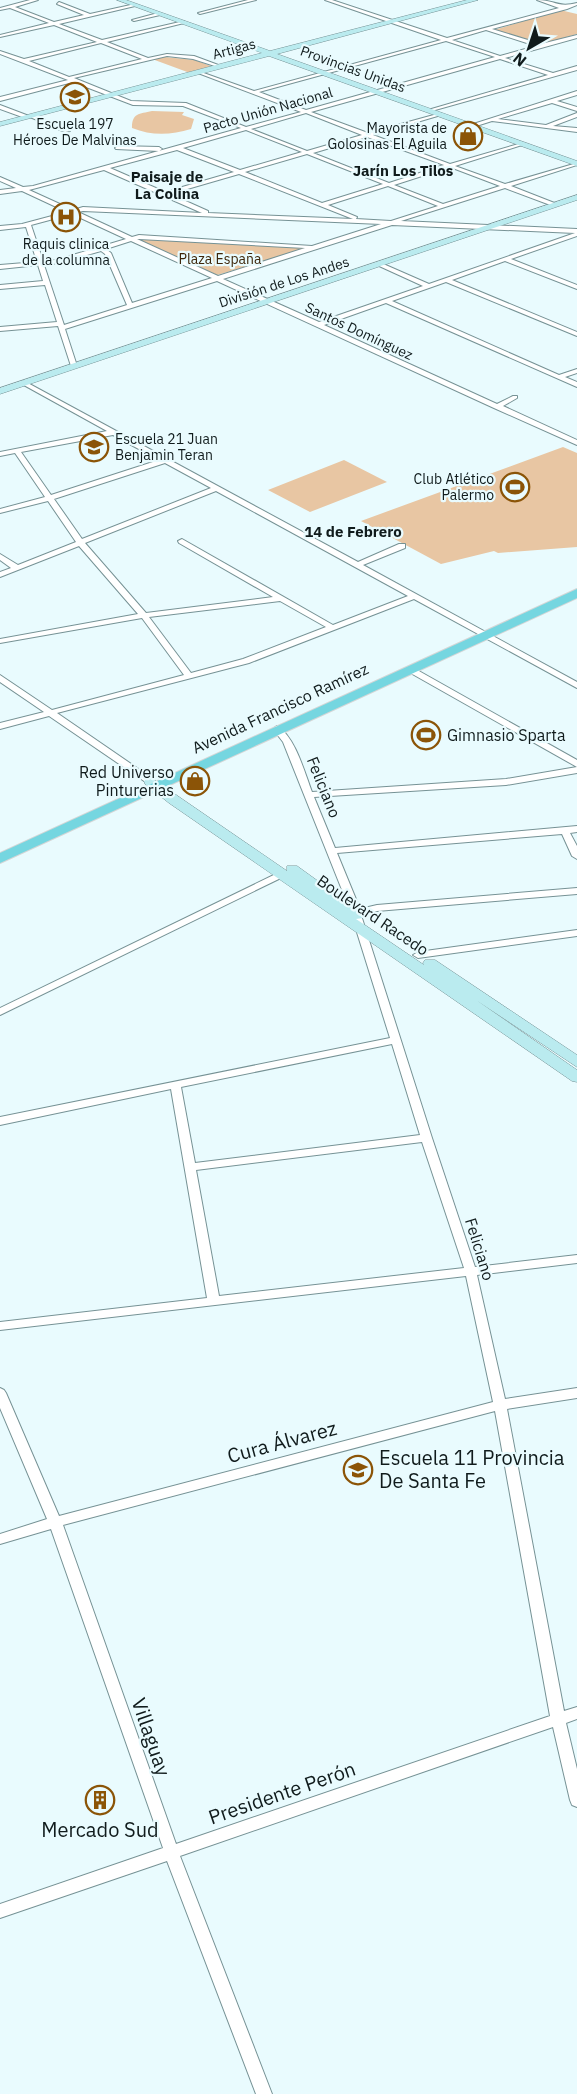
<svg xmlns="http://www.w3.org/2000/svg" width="577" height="2094" viewBox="0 0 577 2094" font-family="'IBM Plex Sans',sans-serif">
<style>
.green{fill:#e8c6a3}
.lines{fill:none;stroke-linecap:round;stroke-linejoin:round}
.street-casing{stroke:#769295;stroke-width:2}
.secondary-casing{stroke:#769295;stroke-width:1}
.primary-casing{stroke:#d4d6d6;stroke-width:2}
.street{fill:#fff;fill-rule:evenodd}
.secondary{fill:#baebef;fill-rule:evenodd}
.primary{fill:#75d6e0;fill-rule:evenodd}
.labels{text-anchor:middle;stroke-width:4.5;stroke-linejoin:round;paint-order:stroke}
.far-street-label{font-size:14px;fill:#101b1c;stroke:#e9fbfe}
.far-poi-label{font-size:14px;fill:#101b1c;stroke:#e9fbfe}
.far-park-label{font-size:14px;fill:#3e260a;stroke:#e9fbfe}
.far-neighbourhood-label{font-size:15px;font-weight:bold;fill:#101b1c;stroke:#e9fbfe}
.street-label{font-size:16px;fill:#101b1c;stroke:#e9fbfe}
.poi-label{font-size:16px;fill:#101b1c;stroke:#e9fbfe;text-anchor:start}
.near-street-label{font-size:20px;fill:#101b1c;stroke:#e9fbfe}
.near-poi-label{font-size:20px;fill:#101b1c;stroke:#e9fbfe;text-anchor:start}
</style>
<rect width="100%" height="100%" fill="#e9fbfe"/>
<path class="green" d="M560 10 577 14V34L543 44 494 30Z
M165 57 195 60 213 67 190 73 152 59Z
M152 111 184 112 182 115 194 119 191 129C171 135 152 136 132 128 132 113 139 114 152 111Z
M142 239 305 248 307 249 217 275 140 240Z
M563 447 577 453V547L498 553 494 551 441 564 361 521Z
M344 460 387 482 310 512 268 490Z"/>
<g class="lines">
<g class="street-casing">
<path id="street" d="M30 0H38L15 7 54 22 84 15 57 4 59 2 90 14 135 4V6L59 24 102 40 184 21V23L107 42 148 58 167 54 194 56 221 66V68L193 59 167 56 74 78 131 101 186 103 246 127 301 112 198 73V71L254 91 441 40 325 0H332L447 38 559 8 537 0C555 0 557 8 577 3V5L567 9 492 29 541 44 577 35V38L505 58 553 73 577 66V70L428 112V110L548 75 500 59 311 112 368 133 441 113V115L373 135 450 164 522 143V145L455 166 505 184 577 163V165L511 186 557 204V206H553L505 188 401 221 577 229V236L511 259 577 285V289L505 261 452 280 577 332V336L446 282 392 301 559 375 577 369V373L565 377 577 382V387L386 303 324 325 497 404 513 396H517V398L503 406 577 440V445L494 408 217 281 65 329 77 366 74 368 71 366 58 326 0 331V327L57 322 45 285 0 289V285L43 281 38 265 0 269V265L37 262 26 227 0 230V226L22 224 67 212 22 191 0 194V190L16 188 0 181V177L23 187 33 186 241 128 183 106 133 105 73 82 0 101V97L68 80 0 54V51L24 59 97 42 54 25 0 37V35L49 23 10 8 0 10V8ZM486 30 536 46 500 56 452 40ZM446 41 495 57 306 110 259 92ZM101 43 142 59 69 77 29 61ZM306 113 362 135 307 151 251 129ZM246 130 302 152 240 170 183 148ZM367 137 444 165 389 183 313 153ZM177 150 234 172 165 192 110 168ZM307 154 383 184 322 203 245 172ZM450 167 500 186 443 204 394 185ZM104 170 202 213 83 207 73 210 29 190ZM239 174 353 219 208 213V211L170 194ZM388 186 438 206 391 221 356 219 357 217 328 205ZM83 211 381 224 312 246 139 235 132 237 78 212ZM72 214 126 239 56 260 43 261 31 225ZM392 225 575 233 429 284 381 263H377V265L423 286 319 322 223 279ZM137 239H139L305 248 218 276ZM131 241 212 278 132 303 111 253 106 249ZM101 251 105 254 127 305 64 325 44 265 59 263Z
M248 0H256L200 14 198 13Z
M158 13 160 15 134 21 132 20Z
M577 91V95L557 101 577 107V111L552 103 498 119 546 125 577 113V117L553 126 577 128V132L492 121 470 128 467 126Z
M0 105 29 116 30 117 25 118 0 109Z
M30 115H34L70 131 65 132 30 117Z
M118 146 159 147 162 149 159 151 116 149 115 148Z
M24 381 358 562 399 544H405V548L363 565 577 682V688L414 599 249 663 57 713 153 779 155 781 153 783H147L49 716 0 729V723L44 712 0 682V675L52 710 184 675 142 618 0 643V639L138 614 79 546 0 577V572L11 568 0 560V554L18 565 76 542 48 501 0 513V509L45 497 15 453 0 456V452L107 431 22 384V382ZM113 435 159 460 51 495 21 452ZM165 463 211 488 82 539 54 499ZM216 491 408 596 333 625 182 539 178 541 179 543 273 597 146 613 85 543ZM280 601 326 627 243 659 191 673 149 617Z
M410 666 577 760V767L407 671 406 669Z
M277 726C295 736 305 774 312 792L506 779 577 767V773L506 785 314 797 335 848 577 826V832L570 833 577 846V859L572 856 562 834 337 853 360 909 377 905 577 888V894L377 911 361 915 432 1138 475 1267 577 1255V1263L477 1275 505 1399 577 1388V1398L507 1409 564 1711 577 1707V1719L566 1723 577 1769V1807L572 1805 570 1800 553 1727 180 1856 272 2094H256L167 1861 0 1918V1904L163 1848 51 1529 0 1544V1534L47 1519 0 1408V1388L4 1390 6 1393 59 1516 493 1402 466 1276 0 1330V1322L207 1298 171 1089 0 1125V1117L390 1038 350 910 283 742 273 729ZM392 1044 420 1135 195 1163 181 1087ZM422 1142 464 1268 219 1296 196 1170ZM495 1411 550 1716 176 1844 63 1525Z
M282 871 285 872 287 874 285 876 0 1015V1008Z
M577 930V936L418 958 413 955 418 952Z"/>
</g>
<g class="secondary-casing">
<path id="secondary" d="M117 0H126L270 51 467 0H478L277 54 577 161V166L269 56 0 126V122L262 53Z
M577 195V200L0 394V388Z
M150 777 287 871V866H297L365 915 363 918 356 919 424 965 423 963 425 960H435L577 1055V1067L476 1000 577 1070V1082L572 1081 169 803 145 784 144 781Z"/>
</g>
<g class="primary-casing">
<path id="primary" d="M577 589V598L0 863V853Z"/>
</g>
<use href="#street" class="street"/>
<use href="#secondary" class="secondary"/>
<use href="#primary" class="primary"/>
</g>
<defs>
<g id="school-ring" transform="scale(1.5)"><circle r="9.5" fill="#e9fbfe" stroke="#8b5407" stroke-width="1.5"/><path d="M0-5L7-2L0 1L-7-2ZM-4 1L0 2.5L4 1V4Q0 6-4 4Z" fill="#8b5407"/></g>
<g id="shop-ring" transform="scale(1.5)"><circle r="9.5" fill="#e9fbfe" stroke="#8b5407" stroke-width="1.5"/><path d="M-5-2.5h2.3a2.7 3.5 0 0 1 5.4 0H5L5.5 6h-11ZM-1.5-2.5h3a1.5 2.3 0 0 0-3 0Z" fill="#8b5407"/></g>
<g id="hospital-ring" transform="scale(1.5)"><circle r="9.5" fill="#e9fbfe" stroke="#8b5407" stroke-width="1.5"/><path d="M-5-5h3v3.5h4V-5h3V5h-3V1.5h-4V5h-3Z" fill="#8b5407"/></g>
<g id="stadium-ring" transform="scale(1.5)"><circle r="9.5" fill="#e9fbfe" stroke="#8b5407" stroke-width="1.5"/><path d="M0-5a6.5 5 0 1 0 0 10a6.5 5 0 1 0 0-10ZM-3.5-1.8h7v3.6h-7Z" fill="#8b5407"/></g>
<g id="building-ring" transform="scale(1.5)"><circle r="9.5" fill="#e9fbfe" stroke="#8b5407" stroke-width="1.5"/><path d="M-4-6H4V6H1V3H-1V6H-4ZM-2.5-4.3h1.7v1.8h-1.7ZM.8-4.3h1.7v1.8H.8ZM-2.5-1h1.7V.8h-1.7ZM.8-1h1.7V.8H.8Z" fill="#8b5407"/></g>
</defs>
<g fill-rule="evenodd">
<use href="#school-ring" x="75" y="97"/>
<use href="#shop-ring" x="468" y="136"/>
<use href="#hospital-ring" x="66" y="217"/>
<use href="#school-ring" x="94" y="447"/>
<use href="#stadium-ring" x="515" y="487"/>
<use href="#stadium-ring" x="426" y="735"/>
<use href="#shop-ring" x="195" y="781"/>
<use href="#school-ring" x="358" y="1470"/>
<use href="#building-ring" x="100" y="1800"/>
</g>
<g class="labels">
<g class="far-street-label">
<text transform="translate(234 49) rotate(-15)" y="5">Artigas</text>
<text transform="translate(353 69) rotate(20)" y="5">Provincias Unidas</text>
<text transform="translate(268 110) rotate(-16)" y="5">Pacto Unión Nacional</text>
<text transform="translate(284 282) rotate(-18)" y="5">División de Los Andes</text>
<text transform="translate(359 331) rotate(25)" y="5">Santos Domínguez</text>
</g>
<g class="far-poi-label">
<text x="75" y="129">Escuela 197<tspan x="75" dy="16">Héroes De Malvinas</tspan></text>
<text x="447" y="133" text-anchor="end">Mayorista de<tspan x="447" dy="16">Golosinas El Aguila</tspan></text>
<text x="66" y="249">Raquis clinica<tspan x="66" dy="16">de la columna</tspan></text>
<text x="115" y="444" text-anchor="start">Escuela 21 Juan<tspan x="115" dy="16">Benjamin Teran</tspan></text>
<text x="494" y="484" text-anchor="end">Club Atlético<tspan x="494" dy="16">Palermo</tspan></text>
</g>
<g class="far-park-label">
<text x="220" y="264">Plaza España</text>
</g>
<g class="far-neighbourhood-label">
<text x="403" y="176">Jarín Los Tilos</text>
<text x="167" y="182">Paisaje de<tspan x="167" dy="17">La Colina</tspan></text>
<text x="353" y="537">14 de Febrero</text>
</g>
<g class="street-label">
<text transform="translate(280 708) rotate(-25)" y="6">Avenida Francisco Ramírez</text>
<text transform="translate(324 787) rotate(68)" y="6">Feliciano</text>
<text transform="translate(373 915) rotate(34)" y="6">Boulevard Racedo</text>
<text transform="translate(480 1249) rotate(73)" y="6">Feliciano</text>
</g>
<g class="poi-label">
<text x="447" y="741">Gimnasio Sparta</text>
<text x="174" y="778" text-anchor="end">Red Universo<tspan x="174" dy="18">Pinturerias</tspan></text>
</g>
<g class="near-street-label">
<text transform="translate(282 1442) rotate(-15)" y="7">Cura Álvarez</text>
<text transform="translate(151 1737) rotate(71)" y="7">Villaguay</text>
<text transform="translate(282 1793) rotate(-19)" y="7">Presidente Perón</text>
</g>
<g class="near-poi-label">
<text x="379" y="1465">Escuela 11 Provincia<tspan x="379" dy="23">De Santa Fe</tspan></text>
<text x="100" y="1837" text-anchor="middle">Mercado Sud</text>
</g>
</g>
<g transform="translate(529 48) rotate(219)" stroke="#e9fbfe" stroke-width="4.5" paint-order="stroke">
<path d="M0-4.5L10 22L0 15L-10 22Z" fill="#101b1c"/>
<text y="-9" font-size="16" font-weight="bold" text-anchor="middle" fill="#101b1c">N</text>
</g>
</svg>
